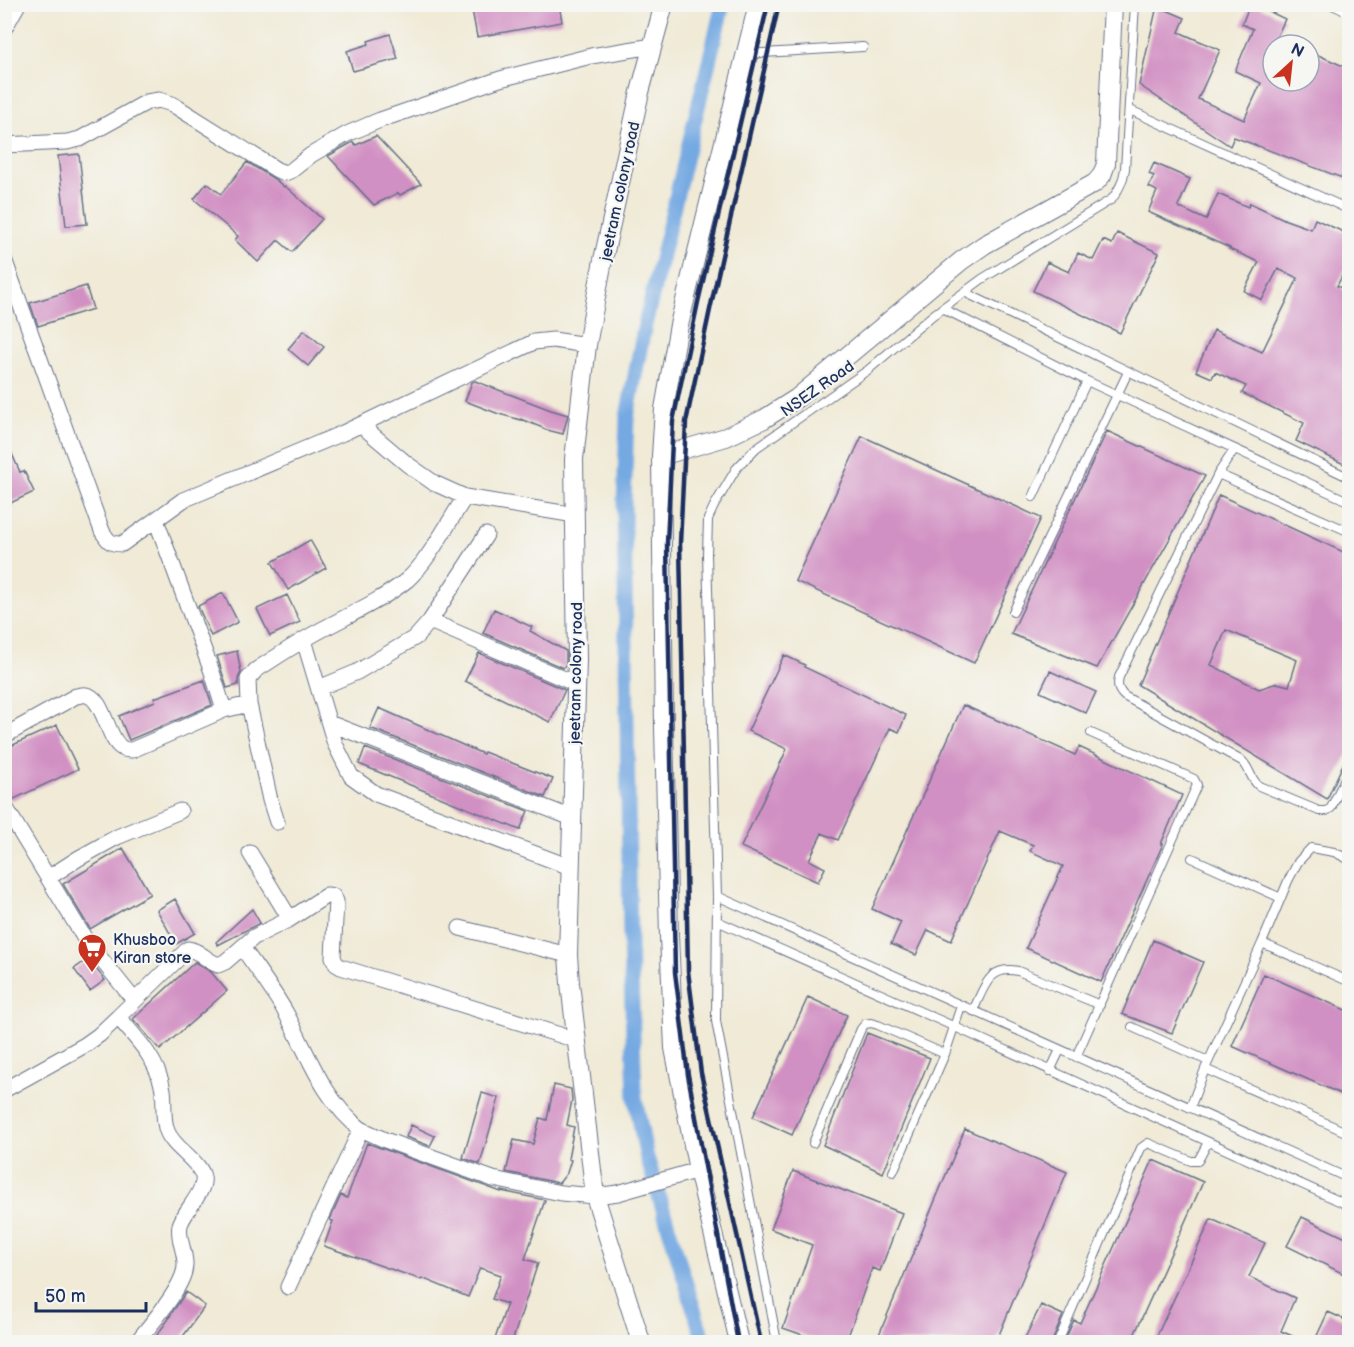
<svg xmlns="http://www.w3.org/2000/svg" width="1354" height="1347" viewBox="0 0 1354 1347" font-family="'Balsamiq Sans',sans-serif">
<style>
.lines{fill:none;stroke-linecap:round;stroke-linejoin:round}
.canal{stroke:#75a9e2;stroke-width:15}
.building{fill:#d190c3;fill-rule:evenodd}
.service-casing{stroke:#667088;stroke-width:10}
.minor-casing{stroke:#667088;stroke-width:17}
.tertiary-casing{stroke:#667088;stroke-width:20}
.service{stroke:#fff;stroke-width:8}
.minor{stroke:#fff;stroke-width:15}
.tertiary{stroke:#fff;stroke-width:18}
.rail{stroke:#1b2f5e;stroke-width:4.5}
.labels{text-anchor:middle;stroke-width:4.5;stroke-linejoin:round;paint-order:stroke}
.street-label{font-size:16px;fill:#1b2f5e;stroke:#f6f6f2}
.poi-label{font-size:16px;fill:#1b2f5e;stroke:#f6f6f2;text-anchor:start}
</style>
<rect width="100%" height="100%" fill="#f6f6f2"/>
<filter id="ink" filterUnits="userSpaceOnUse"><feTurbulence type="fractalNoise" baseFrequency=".0167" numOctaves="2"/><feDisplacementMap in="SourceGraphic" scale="12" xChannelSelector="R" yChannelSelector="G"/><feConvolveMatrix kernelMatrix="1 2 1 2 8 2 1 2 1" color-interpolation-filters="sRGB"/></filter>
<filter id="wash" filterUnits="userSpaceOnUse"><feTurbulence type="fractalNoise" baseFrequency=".008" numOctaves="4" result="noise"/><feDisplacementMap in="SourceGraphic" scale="24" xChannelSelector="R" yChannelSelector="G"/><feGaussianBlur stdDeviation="1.35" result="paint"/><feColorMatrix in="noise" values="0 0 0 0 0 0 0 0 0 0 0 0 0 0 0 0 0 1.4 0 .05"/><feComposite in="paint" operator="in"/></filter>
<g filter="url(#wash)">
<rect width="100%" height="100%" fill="#f0ead6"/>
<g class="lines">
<path class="canal" d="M704 1342 646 1154 635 1097 630 943 624 505 627 417 644 329 723 4"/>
</g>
<g id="blocks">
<path class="building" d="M471 4H559L562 22 477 37Z
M1250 4H1254L1285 19 1273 45V81H1309V51L1350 69V181L1234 137 1230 146 1139 85 1157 6 1185 18 1179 32 1220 50 1198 99 1244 120 1261 83 1235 71 1253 29 1242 24Z
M390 34 398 59 353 71 347 51 369 44 368 41Z
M376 136 421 184 400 195 398 193 374 205 328 156 353 142 356 145Z
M79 154 87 224 66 226 58 156Z
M247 162 276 180 284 187 285 186 322 219 292 252 278 240 258 262 235 240 238 236 194 199 207 183 221 194Z
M1154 163 1190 179 1178 207 1206 220 1218 194 1248 207 1250 203 1286 220 1311 229 1315 219 1350 235V260L1337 286 1350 292V467L1296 441 1304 423 1242 393 1246 386 1215 372 1212 378 1196 371 1214 330 1262 352 1298 278 1278 269 1262 300 1244 291 1259 262 1229 249 1230 248 1148 212 1157 191 1149 187 1154 176 1149 174Z
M1117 233 1159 253 1120 333 1033 291 1047 262 1069 272 1078 253 1093 260 1103 240 1112 244Z
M86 286 93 309 38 326 30 303Z
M304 330 324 347 308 366 288 349Z
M475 381 551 410 568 415 563 434 543 429V428L521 419V420L499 414 465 401 472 382Z
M1107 431 1205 476 1097 668 1011 634Z
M4 436 20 472 24 471 34 492 4 506Z
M862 436 1041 518 974 663 795 581Z
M1219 495 1350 555V749L1327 799 1138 685ZM1226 630 1297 660 1289 686 1277 683 1259 689 1211 665Z
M310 540 326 568 288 590 272 562Z
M223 593 238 622 211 636 198 606Z
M287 595 300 622 270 636 257 609Z
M494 609 532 627 530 631 566 651V664L563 668 483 633Z
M237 651 241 672 238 679V685L227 688 217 656Z
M479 653 565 690 550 722 465 681Z
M784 655 805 665 804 667 906 715 899 732 890 728 838 840 822 833 809 860 825 868 818 882 741 847 787 749 748 731Z
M1050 671 1096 692 1086 713 1040 692Z
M204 680 212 705 129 740 119 716 155 701 154 698Z
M963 705 1075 755 1079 747 1182 795 1161 844H1163L1101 982 1026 948 1063 866 1030 851 1033 845 1000 831 951 941 928 930 916 955 891 944 901 922 872 909Z
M379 708 483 754 484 752 553 779 545 797 370 728Z
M57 725 78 769 12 800 4 795V749Z
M365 748 528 811 520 830 359 764Z
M123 848 150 894 90 929 63 884Z
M175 899 195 933 176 944 157 910Z
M252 909 260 923 218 945 216 942Z
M1153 940 1203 962 1172 1033 1122 1014Z
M88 959 105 980 90 991 74 969Z
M195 962 211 972 227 991 160 1050 133 1019Z
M1264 974 1350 1012V1098L1232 1046Z
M808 997 847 1015 792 1135 753 1117Z
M867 1033 930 1058 883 1173 823 1145Z
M554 1085 571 1089 572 1100 567 1125 574 1127 568 1159 571 1160 567 1173 559 1183 506 1172 514 1140 533 1144 540 1118 547 1120Z
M482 1093 499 1098 480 1164 463 1158Z
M411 1125 435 1136 430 1146 406 1137Z
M965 1129 1067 1172 996 1342H876Z
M367 1143 501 1192V1191L545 1200 525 1259 538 1263 512 1342H494L507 1304 492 1299 501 1275 480 1268 468 1297 422 1278V1280L324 1246 333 1221 330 1220 332 1215 341 1195 347 1198Z
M1153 1160 1203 1182 1131 1342H1064L1074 1320 1080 1323Z
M793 1171 902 1213 880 1271 872 1268 846 1342H823L783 1328 812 1245 771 1229Z
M1302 1217 1350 1240V1277L1287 1246Z
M1211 1219 1265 1243 1249 1277 1295 1298 1281 1331 1306 1342H1154Z
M186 1292 205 1306 179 1342H152L170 1317H169Z
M1041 1305 1063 1315 1052 1342H1023Z
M1328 1312 1350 1322V1342H1314Z"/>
</g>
</g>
<g filter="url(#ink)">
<use href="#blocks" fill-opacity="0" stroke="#667088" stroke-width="1.5"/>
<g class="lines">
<g class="service-casing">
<path id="service" d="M1330 4 1350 13
M746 54 863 47
M1130 110 1350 210
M964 292 1350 478
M942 308 1087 381 1350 502
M1234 450 1218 474 1119 677C1117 686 1118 690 1124 696L1242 761C1250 768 1250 779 1259 786L1319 811H1326L1331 808 1350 768
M1218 474 1350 532
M1033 497 1087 381
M1013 612 1128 372
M1192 858 1281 898
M717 896 1350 1179
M717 921 955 1027 1350 1206
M1262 943 1350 982
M973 1011C984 988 988 965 1018 971L1100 1005
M1132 1027 1208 1061
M1076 1057 1197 785 1194 779 1091 733
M1205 1069 1282 1103 1350 1134
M1050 1071 1060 1050
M1190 1108 1205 1069 1262 943 1288 881 1298 862 1311 848 1334 852 1350 860
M813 1143 861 1029 865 1024 871 1023 878 1025 945 1054
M893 1172 945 1054 961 1006
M777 1342 716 1021 717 896 707 555 708 519 714 506 736 469 756 448 868 370 933 315 982 279 1112 199C1120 189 1123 181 1125 169L1135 4
M1058 1342 1141 1148 1148 1143 1191 1161H1198L1208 1142"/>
</g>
<g class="minor-casing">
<path id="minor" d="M4 29 18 4
M4 145 67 142 80 139 147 102 159 100 172 104 277 170 285 173 292 170 311 155 347 134 380 120 500 79 591 56 653 46
M4 259 102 531C108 541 110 544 122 544L183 500 343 433 534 342 553 340 587 345
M361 425 407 464 434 483 465 497 575 515
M156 520 212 672 224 710
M430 621 576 684
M304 640 335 744 351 776 376 794 570 867
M319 688 357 672 416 637 430 621 486 535
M249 704 270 800 277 822
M329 723 572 818
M4 736 76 696C79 696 83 694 86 695 104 697 107 740 122 748 125 750 128 750 132 750L224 710 249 704 248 679 256 670C278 656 300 641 323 629 351 614 382 600 407 580 428 562 449 521 465 497
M4 805 85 939 134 1000
M250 853 290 919
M48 878 79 858 117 837 180 811
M460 928 568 955
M242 947C257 969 273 990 286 1013 307 1052 325 1103 361 1129L288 1287
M118 1017 188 949C199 950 207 961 218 965L225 962 254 937 290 919 327 895 333 896 336 901 333 957 336 964 341 967 576 1040
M4 1090 85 1045 99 1035 118 1017C137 1039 158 1060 163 1090 165 1103 162 1118 167 1131 173 1148 200 1161 203 1177 206 1191 184 1211 180 1225 177 1239 186 1252 185 1266 184 1287 150 1325 137 1342
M361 1129 385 1140 493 1179 561 1193 595 1196 618 1193 698 1170"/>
</g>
<g class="tertiary-casing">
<path id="tertiary" d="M661 456 726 437 764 419 797 398 961 261 984 245 1095 183 1102 175 1106 164 1113 4
M641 1342 595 1196 570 983 568 955 577 660 574 459 587 345 603 260 640 92 664 4
M739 1342 698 1170 674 1048 669 936 664 728 661 456 664 409 679 325 758 4"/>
</g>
<use href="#service" class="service"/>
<use href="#minor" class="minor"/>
<use href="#tertiary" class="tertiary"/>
<path class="rail" d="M738 1342 688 1075 675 972 667 543 673 421 698 302 768 4
M761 1342 701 1073 688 971 680 543 686 422 711 305 779 4"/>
</g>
</g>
<defs>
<g id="supermarket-pin" transform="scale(1.5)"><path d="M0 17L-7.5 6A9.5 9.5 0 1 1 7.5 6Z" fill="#c8321e" stroke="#f6f6f2"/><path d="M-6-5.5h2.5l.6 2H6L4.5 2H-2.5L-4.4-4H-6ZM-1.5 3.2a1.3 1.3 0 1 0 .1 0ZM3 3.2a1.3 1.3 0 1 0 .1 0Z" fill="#fff"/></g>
</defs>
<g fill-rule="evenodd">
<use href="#supermarket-pin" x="92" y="948"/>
</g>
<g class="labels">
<g class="street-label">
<text transform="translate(619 191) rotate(-78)" y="6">jeetram colony road</text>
<text transform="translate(817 388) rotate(-35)" y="6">NSEZ Road</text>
<text transform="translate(575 673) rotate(-89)" y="6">jeetram colony road</text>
</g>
<g class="poi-label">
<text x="113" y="945">Khusboo<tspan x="113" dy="18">Kiran store</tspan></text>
</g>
</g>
<rect width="1354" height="1347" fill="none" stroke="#f6f6f2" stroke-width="24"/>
<g transform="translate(1291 63) rotate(27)"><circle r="28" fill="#f6f6f2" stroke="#9ea6b7" stroke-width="1.5"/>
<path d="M0-4.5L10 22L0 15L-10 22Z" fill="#c8321e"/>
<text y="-9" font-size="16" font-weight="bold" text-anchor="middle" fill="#1b2f5e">N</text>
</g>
<path d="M36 1302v9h110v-9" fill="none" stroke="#1b2f5e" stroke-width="3"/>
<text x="45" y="1302" font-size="18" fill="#1b2f5e" stroke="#f6f6f2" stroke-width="4.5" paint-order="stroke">50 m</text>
</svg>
